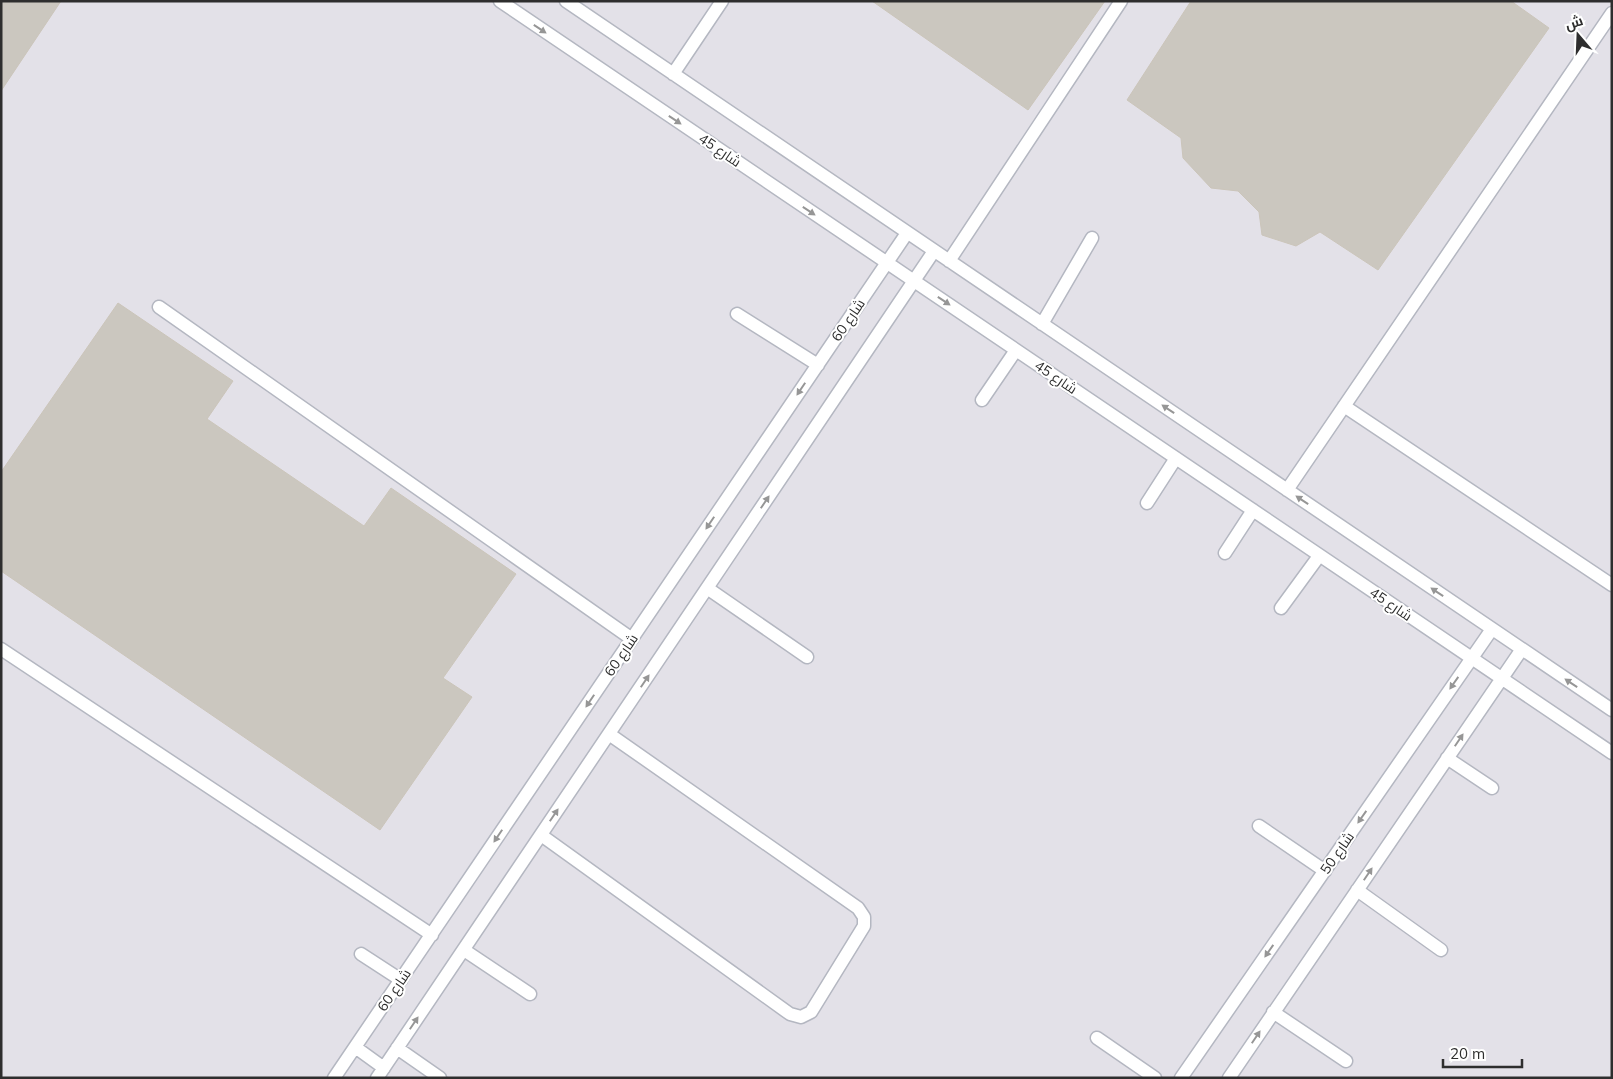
<svg xmlns="http://www.w3.org/2000/svg" width="1613" height="1079" viewBox="0 0 1613 1079" font-family="Mulish,Cairo,sans-serif">
<style>
.industrial{fill:#e3e1e8}
.building{fill:#cbc7bf;stroke:#cbc5ba}
.lines{fill:none;stroke-linecap:round;stroke-linejoin:round}
.lane-casing{stroke:#b4b7c1;stroke-width:15}
.lane{stroke:#fff;stroke-width:12}
.oneway{fill:#969696}
.labels{text-anchor:middle;stroke-width:4;stroke-linejoin:round;paint-order:stroke}
.street-label{font-size:14px;fill:#2e2e2e;stroke:#fff}
</style>
<rect width="100%" height="100%" fill="#efe9e1"/>
<path class="industrial" d="M1 1H1612V1078H1Z"/>
<path class="building" d="M1 1H61L1 91Z
M872 1H1105L1028 110Z
M1191 1H1511L1549 28 1378 270 1320 232 1296 246 1262 235 1259 212 1238 191 1211 188 1183 158 1181 138 1127 100Z
M118 303 233 381 207 419 364 526 391 488 516 574 443 678 472 697 380 830 1 571V472Z"/>
<g class="lines">
<g class="lane-casing">
<path id="lane" d="M500 1 1612 753
M566 1 1612 710
M673 74 722 1
M949 261 1121 1
M159 307 632 639
M737 314 818 365
M1042 324 1092 238
M982 400 1016 350
M1344 406 1612 585
M1287 490 1612 13
M1147 503 1176 458
M1225 553 1253 510
M707 588 807 657
M1281 608 1319 556
M1 649 432 935
M1447 758 1492 788
M1259 826 1325 871
M541 835 790 1014 801 1017 811 1012 864 926V917L858 908 609 734
M1357 890 1441 950
M464 950 530 994
M361 954 401 980
M1273 1012 1346 1061
M1097 1038 1155 1078
M355 1047 384 1068
M397 1048 440 1078
M334 1078 907 233
M377 1078 934 251
M1181 1078 1492 629
M1229 1078 1522 649"/>
</g>
<use href="#lane" class="lane"/>
</g>
<defs><path id="oneway-solid" d="M-6-.8H1V-3.2L6.5 0L1 3.2V.8H-6Z" transform="scale(1.25)"/></defs>
<g class="oneway">
<use href="#oneway-solid" transform="translate(540 29) rotate(34)"/>
<use href="#oneway-solid" transform="translate(675 120) rotate(34)"/>
<use href="#oneway-solid" transform="translate(809 211) rotate(34)"/>
<use href="#oneway-solid" transform="translate(944 301) rotate(34)"/>
<use href="#oneway-solid" transform="translate(801 389) rotate(124)"/>
<use href="#oneway-solid" transform="translate(1168 409) rotate(-146)"/>
<use href="#oneway-solid" transform="translate(1302 500) rotate(-146)"/>
<use href="#oneway-solid" transform="translate(765 502) rotate(-56)"/>
<use href="#oneway-solid" transform="translate(710 523) rotate(124)"/>
<use href="#oneway-solid" transform="translate(1437 592) rotate(-146)"/>
<use href="#oneway-solid" transform="translate(645 681) rotate(-56)"/>
<use href="#oneway-solid" transform="translate(1454 683) rotate(125)"/>
<use href="#oneway-solid" transform="translate(1571 683) rotate(-146)"/>
<use href="#oneway-solid" transform="translate(590 701) rotate(124)"/>
<use href="#oneway-solid" transform="translate(1459 740) rotate(-56)"/>
<use href="#oneway-solid" transform="translate(554 815) rotate(-56)"/>
<use href="#oneway-solid" transform="translate(1362 817) rotate(125)"/>
<use href="#oneway-solid" transform="translate(498 836) rotate(124)"/>
<use href="#oneway-solid" transform="translate(1368 874) rotate(-56)"/>
<use href="#oneway-solid" transform="translate(1269 951) rotate(125)"/>
<use href="#oneway-solid" transform="translate(414 1023) rotate(-56)"/>
<use href="#oneway-solid" transform="translate(1256 1037) rotate(-56)"/>
</g>
<g class="labels">
<g class="street-label">
<text transform="translate(720 150) rotate(34)" y="5">شارع 45</text>
<text transform="translate(848 320) rotate(-56)" y="5">شارع 60</text>
<text transform="translate(1056 377) rotate(34)" y="5">شارع 45</text>
<text transform="translate(1391 604) rotate(34)" y="5">شارع 45</text>
<text transform="translate(621 655) rotate(-56)" y="5">شارع 60</text>
<text transform="translate(1337 853) rotate(-55)" y="5">شارع 50</text>
<text transform="translate(394 990) rotate(-56)" y="5">شارع 60</text>
</g>
</g>
<rect width="1613" height="1079" fill="none" stroke="#2e2e2e" stroke-width="5"/>
<g transform="translate(1578 35) rotate(341)" stroke="#ffffff" stroke-width="4" paint-order="stroke">
<path d="M0-4L9 19L0 12L-9 19Z" fill="#2e2e2e"/>
<text y="-8" font-size="14" font-weight="bold" text-anchor="middle" fill="#2e2e2e">ش</text>
</g>
<path d="M1443 1059v8h79v-8" fill="none" stroke="#2e2e2e" stroke-width="2.5"/>
<text x="1450" y="1059" font-size="15" fill="#2e2e2e" stroke="#ffffff" stroke-width="4" paint-order="stroke">20 m</text>
</svg>
